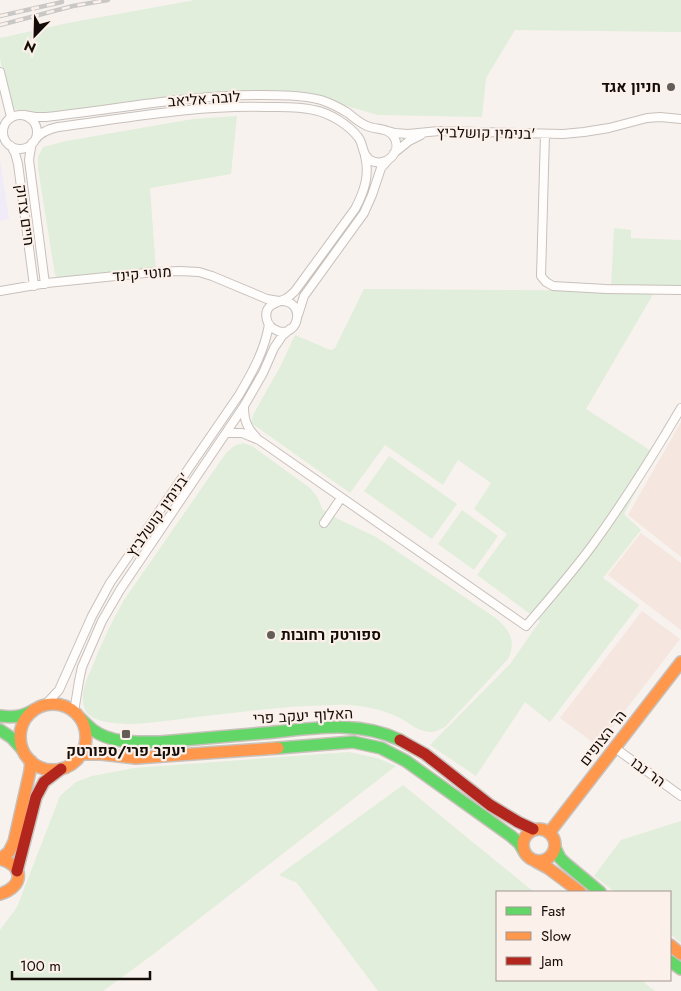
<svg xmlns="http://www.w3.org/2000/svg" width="681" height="991" viewBox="0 0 681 991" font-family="Jost,Heebo,sans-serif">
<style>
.commercial{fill:#f0ebf6}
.education{fill:#f5e6df}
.green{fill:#e0eedb}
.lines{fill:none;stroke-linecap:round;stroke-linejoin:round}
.street-casing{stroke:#c8c0bb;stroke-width:10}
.fast-casing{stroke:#c8c0bb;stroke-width:14}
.slow-casing{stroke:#c8c0bb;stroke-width:14}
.jam-casing{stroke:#c8c0bb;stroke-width:14}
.street{stroke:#fefdfc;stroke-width:8}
.fast{stroke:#63d668;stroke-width:11}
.slow{stroke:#ff974d;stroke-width:11}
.jam{stroke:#b3261e;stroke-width:11}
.rail-casing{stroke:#cac8c6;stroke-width:4.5}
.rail{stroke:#fcf1ea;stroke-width:2.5;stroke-dasharray:8;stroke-linecap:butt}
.poi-dot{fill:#645c57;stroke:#fcf1ea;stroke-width:2}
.labels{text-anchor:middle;stroke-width:4.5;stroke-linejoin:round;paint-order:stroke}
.poi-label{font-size:15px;font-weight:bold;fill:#140c06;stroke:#fcf1ea;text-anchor:end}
.street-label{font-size:15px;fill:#140c06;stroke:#fcf1ea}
</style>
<rect width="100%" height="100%" fill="#f8f2ee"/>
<path class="commercial" d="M0 159 9 219 0 221Z"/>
<path class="education" d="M681 422V557L628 515Z
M641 533 681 563V630L608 575Z
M642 611 680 639 598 746 560 718Z"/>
<path class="green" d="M195 0H681V32L515 30 486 78 482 117 378 115 297 92 44 114 26 112 10 108 0 58V38L68 23Z
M237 116 231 174 150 188 156 270 59 279 55 275 38 168V157L43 147 66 141 193 119Z
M614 228 631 230V238L681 240V289L611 287Z
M364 289 655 291 586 409 656 454 624 514 641 530 603 578 639 605 550 722 525 702 476 776 430 745 510 664 540 621 477 575 507 534 474 509 491 483 458 460 443 485 385 445 350 493 251 423 253 415 281 365 295 335 328 349 332 350 335 348Z
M243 443 252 446 310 488 318 498 321 506 323 510 338 519 376 537 497 619C511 632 516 641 508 659L445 727C440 729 436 732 431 732 419 732 409 723 400 718 379 708 356 704 333 705 285 706 237 712 189 718 171 720 152 723 133 724 120 724 94 723 86 712 83 707 82 699 83 693 84 684 89 674 93 665 102 642 112 621 124 600L226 453 234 446Z
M389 456 457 504 432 539 364 491Z
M462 510 498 536 474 570 438 544Z
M349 752 377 758 396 766 151 956 103 991H0V930L17 907 60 796 76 782 92 776 134 768Z
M403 785 534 892H497V980H641L655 991H378L297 883 279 875Z
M681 821V943L670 934V892H615L594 876 621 840Z"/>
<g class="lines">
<g class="street-casing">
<path id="street" d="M0 72 11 117
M24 115 35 117H46C118 109 188 95 261 95 280 95 302 95 321 100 330 103 340 108 348 113 354 118 360 123 367 126 376 130 388 127 394 137 403 152 385 169 370 160 361 154 364 144 358 137 348 124 329 113 314 110 298 106 281 107 265 107 196 105 127 118 58 127 49 129 40 132 35 140
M3 132a17 17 0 1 1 34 0a17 17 0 1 1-34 0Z
M388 131 395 133 408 134 439 131 563 134 584 132 609 128 647 118 660 117 681 119
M545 134 541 276 546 282 553 286 606 289 681 290
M32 143 30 153 29 160 45 284
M11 146 15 153 18 164 34 286
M394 153 409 141 421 135
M0 291 47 283 155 272 180 271 199 272 212 276 267 299 279 301
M280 301C307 300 299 338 278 331 273 329 268 325 267 320 263 305 276 303 285 299 289 297 292 294 295 291L355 209C364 192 370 175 365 156
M298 315 304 296 364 213 372 195 381 168 388 160
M244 407C244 420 247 428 256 437
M226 433H242L259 440 526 626C549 599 573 572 594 543 625 500 654 454 681 408
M324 523 341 498
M45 705 59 690 92 616 110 583 239 395C252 373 265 350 269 324
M74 712 79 681 82 667 102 621 120 590 244 406 263 373 274 348 282 336 290 329
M615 748 681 796"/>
</g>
<g class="fast-casing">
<path id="fast" d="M0 716C12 718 22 717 32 711
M81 719C85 723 89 727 93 730 112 744 138 742 160 742 194 739 229 736 264 733 310 729 356 719 400 740
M0 730 12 738 22 749
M278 748 353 742 381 748 406 761 511 836 519 843 525 853
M555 848 560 858 565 863 600 892
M670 961 681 969"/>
</g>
<g class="slow-casing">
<path id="slow" d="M20 737a33 33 0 1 1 66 0a33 33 0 1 1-66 0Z
M81 754H101L136 758 278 748
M523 845a16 16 0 1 1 32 0a16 16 0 1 1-32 0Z
M549 833 681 662
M0 859 9 852 14 842 30 771 31 761
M0 859C25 865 24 887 0 894
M535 861 548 868 580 892
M670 945 681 954"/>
</g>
<g class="jam-casing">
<path id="jam" d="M400 740 425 754 490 805 518 822 533 829
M17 871 36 797 44 782 61 769"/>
</g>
<use href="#street" class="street"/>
<use href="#fast" class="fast"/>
<use href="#slow" class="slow"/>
<use href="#jam" class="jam"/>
<g class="rail-casing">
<path id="rail" d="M0 16 62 2
M0 25 73 6 108 0"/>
</g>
<use href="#rail" class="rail"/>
</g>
<g class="poi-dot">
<circle cx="671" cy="87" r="5"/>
<circle cx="271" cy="635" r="5"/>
<rect x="121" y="729" width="10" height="10" rx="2.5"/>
</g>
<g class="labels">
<g class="poi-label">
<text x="661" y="92">חניון אגד</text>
<text x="281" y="640" text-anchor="start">ספורטק רחובות</text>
<text x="126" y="756" text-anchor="middle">יעקב פרי/ספורטק</text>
</g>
<g class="street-label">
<text transform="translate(204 99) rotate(-4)" y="5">לובה אליאב</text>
<text transform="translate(486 133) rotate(1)" y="5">בנימין קושלביץ'</text>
<text transform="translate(25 215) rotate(82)" y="5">חיים צדוק</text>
<text transform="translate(142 274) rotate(-5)" y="5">מוטי קינד</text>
<text transform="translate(158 515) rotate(-55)" y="5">בנימין קושלביץ'</text>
<text transform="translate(303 716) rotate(-3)" y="5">האלוף יעקב פרי</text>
<text transform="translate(603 738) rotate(-52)" y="5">הר הצופים</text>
<text transform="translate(648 772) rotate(36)" y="5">הר נבו</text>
</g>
</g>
<rect x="496" y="891" width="175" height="90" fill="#fcf1ea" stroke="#9f958f"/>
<rect x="506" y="907" width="25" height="8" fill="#63d668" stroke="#9f958f"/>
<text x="541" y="916" font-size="15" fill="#140c06">Fast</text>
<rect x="506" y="932" width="25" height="8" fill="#ff974d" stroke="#9f958f"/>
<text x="541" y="941" font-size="15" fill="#140c06">Slow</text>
<rect x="506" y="957" width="25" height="8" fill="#b3261e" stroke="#9f958f"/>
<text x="541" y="966" font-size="15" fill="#140c06">Jam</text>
<g transform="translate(35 35) rotate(203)" stroke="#fcf1ea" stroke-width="4" paint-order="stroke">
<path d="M0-4L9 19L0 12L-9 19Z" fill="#140c06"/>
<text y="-8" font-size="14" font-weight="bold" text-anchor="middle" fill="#140c06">N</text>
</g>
<path d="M12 971v8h138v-8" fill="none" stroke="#140c06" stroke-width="2.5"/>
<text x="20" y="971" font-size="15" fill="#140c06" stroke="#fcf1ea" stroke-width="4" paint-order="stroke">100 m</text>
</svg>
